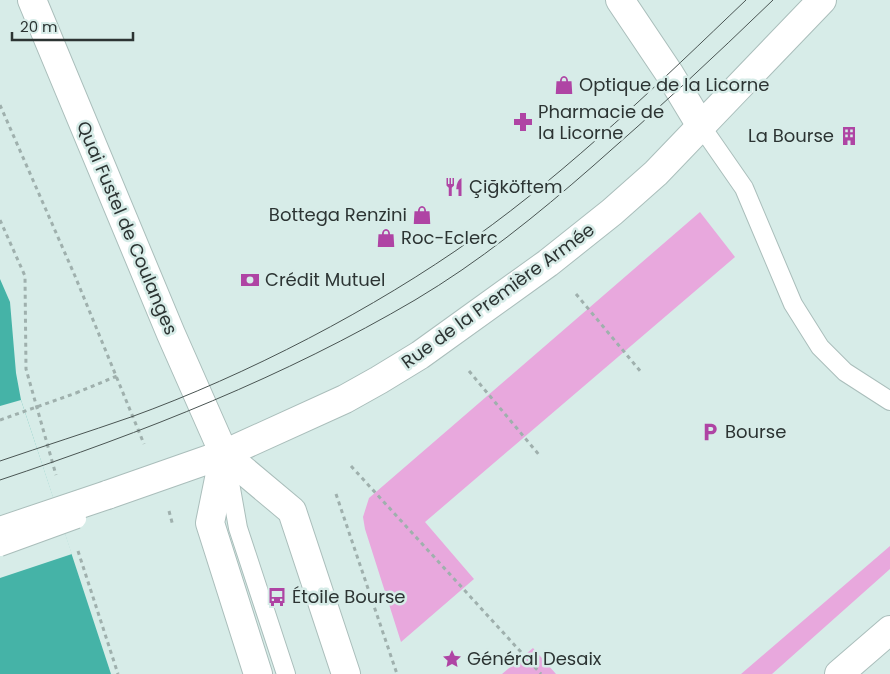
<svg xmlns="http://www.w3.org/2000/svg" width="890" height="674" viewBox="0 0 890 674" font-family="Poppins,sans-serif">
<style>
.green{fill:#e8a8dd}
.water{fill:#45b3a7}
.pier{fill:#d7ece8}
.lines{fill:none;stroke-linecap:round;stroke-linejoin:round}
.service-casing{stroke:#aabebb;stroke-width:20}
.minor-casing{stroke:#aabebb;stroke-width:30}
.tertiary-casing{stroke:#aabebb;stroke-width:30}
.secondary-casing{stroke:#aabebb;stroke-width:30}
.path{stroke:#9fb0ad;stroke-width:3;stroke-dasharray:4 4;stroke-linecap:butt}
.service{stroke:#fff;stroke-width:18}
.minor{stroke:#fff;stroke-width:28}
.tertiary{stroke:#fff;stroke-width:28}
.secondary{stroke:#fff;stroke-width:28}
.tram{stroke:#4a5553;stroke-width:1}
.service-bridge-casing{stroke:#aabebb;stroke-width:20;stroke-linecap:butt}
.secondary-bridge-casing{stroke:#aabebb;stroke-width:30;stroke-linecap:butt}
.path-bridge{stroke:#9fb0ad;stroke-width:3;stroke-dasharray:4 4;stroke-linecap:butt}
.service-bridge{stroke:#fff;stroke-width:18}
.secondary-bridge{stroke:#fff;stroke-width:28}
.labels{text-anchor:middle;stroke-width:5;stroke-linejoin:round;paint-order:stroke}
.poi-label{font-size:18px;fill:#2c3433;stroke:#d7ece8;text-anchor:start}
.street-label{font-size:18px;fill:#2c3433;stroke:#d7ece8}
</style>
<rect width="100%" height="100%" fill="#d7ece8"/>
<path class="green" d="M700 212 735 257 425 522 474 579 401 642 365 529 363 517 369 498Z
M890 546V569L772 674H741Z
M533 648 556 674H502Z"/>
<path class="water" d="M0 279 10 302 16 373 21 400 111 674H0Z"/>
<path class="pier" d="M21 400 72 554 0 578V406Z"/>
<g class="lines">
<g class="service-casing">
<path id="service" d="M701 126 744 188 793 304 820 347 845 372 890 401
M227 466 238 528 286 674"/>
</g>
<g class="minor-casing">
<path id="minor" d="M620 0 669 73 701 126
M839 674 890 630"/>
</g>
<g class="tertiary-casing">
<path id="tertiary" d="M224 454 345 399 379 380 420 355 548 263 612 212 656 173 822 0"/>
</g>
<g class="secondary-casing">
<path id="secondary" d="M32 0 171 334 224 454 292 511 346 674
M224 454 210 523 258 674
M107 495 224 454"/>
</g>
<path class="path" d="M0 105 75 276 144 444
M0 220 25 276 26 369 56 475
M576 294 641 372
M469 371 540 456
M76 393 117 376
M351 466 541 674
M336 494 397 674
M169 511 173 526
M78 551 118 674"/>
<use href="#service" class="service"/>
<use href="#minor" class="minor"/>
<use href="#tertiary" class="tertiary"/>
<use href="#secondary" class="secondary"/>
<path class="tram" d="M0 461C44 446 88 432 131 417 247 375 374 309 474 238 572 168 659 83 746 0
M0 480C144 432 284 377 415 300 479 262 537 215 593 166 655 112 714 57 773 0"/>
<g class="service-bridge-casing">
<path id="service-bridge" d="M0 547 77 519"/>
</g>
<g class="secondary-bridge-casing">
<path id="secondary-bridge" d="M0 531 107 495"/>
</g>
<path class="path-bridge" d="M0 420 76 393"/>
<use href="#service-bridge" class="service-bridge"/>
<use href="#secondary-bridge" class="secondary-bridge"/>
</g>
<defs>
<g id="shop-bare" transform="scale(1.5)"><path d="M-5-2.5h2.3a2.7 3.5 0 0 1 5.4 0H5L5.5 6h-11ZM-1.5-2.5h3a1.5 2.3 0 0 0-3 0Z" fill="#af44a4" stroke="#d7ece8" stroke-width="2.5" paint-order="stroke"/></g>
<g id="pharmacy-bare" transform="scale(1.5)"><path d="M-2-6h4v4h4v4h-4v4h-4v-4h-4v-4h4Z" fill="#af44a4" stroke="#d7ece8" stroke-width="2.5" paint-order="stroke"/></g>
<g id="building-bare" transform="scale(1.5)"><path d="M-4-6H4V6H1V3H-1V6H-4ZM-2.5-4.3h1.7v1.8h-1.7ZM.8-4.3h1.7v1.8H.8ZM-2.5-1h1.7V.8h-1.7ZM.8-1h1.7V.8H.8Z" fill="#af44a4" stroke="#d7ece8" stroke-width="2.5" paint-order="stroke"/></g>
<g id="restaurant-bare" transform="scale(1.5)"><path d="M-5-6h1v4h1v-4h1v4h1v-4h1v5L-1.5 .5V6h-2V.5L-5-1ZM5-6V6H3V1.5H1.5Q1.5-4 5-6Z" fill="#af44a4" stroke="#d7ece8" stroke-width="2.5" paint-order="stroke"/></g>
<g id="bank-bare" transform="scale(1.5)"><path d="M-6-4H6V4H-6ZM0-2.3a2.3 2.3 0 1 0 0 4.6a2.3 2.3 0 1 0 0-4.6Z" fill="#af44a4" stroke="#d7ece8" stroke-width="2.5" paint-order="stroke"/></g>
<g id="parking-bare" transform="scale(1.5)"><path d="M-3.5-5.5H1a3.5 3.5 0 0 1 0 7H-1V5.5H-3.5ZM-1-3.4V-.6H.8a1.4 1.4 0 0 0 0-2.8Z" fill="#af44a4" stroke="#d7ece8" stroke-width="2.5" paint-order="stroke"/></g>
<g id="bus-bare" transform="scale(1.5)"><path d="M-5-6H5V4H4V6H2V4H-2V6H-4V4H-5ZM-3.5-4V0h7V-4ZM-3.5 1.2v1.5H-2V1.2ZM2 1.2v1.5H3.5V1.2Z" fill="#af44a4" stroke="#d7ece8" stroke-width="2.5" paint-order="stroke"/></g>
<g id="sight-bare" transform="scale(1.5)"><path d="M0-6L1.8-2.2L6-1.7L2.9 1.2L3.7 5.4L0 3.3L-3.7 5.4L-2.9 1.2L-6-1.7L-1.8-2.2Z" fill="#af44a4" stroke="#d7ece8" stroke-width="2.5" paint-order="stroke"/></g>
</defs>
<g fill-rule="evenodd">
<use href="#shop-bare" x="564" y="85"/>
<use href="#pharmacy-bare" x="523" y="122"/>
<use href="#building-bare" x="849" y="136"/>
<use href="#restaurant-bare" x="454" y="187"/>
<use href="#shop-bare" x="422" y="215"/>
<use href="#shop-bare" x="386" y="238"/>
<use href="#bank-bare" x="250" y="280"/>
<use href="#parking-bare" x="710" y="432"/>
<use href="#bus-bare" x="277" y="597"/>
<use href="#sight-bare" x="452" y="659"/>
</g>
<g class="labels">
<g class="poi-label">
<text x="579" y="91">Optique de la Licorne</text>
<text x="538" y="118">Pharmacie de<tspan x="538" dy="21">la Licorne</tspan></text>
<text x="834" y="142" text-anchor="end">La Bourse</text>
<text x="469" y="193">Çiğköftem</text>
<text x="407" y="221" text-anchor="end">Bottega Renzini</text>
<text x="401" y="244">Roc-Eclerc</text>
<text x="265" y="286">Crédit Mutuel</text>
<text x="725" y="438">Bourse</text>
<text x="292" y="603">Étoile Bourse</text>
<text x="467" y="665">Général Desaix</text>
</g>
<g class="street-label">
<text transform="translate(127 228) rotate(67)" y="6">Quai Fustel de Coulanges</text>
<text transform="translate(498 296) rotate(-36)" y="6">Rue de la Première Armée</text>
</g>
</g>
<path d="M12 32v8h121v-8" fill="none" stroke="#2c3433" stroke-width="2.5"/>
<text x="20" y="32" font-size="15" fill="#2c3433" stroke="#d7ece8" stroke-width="4" paint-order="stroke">20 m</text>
</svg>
